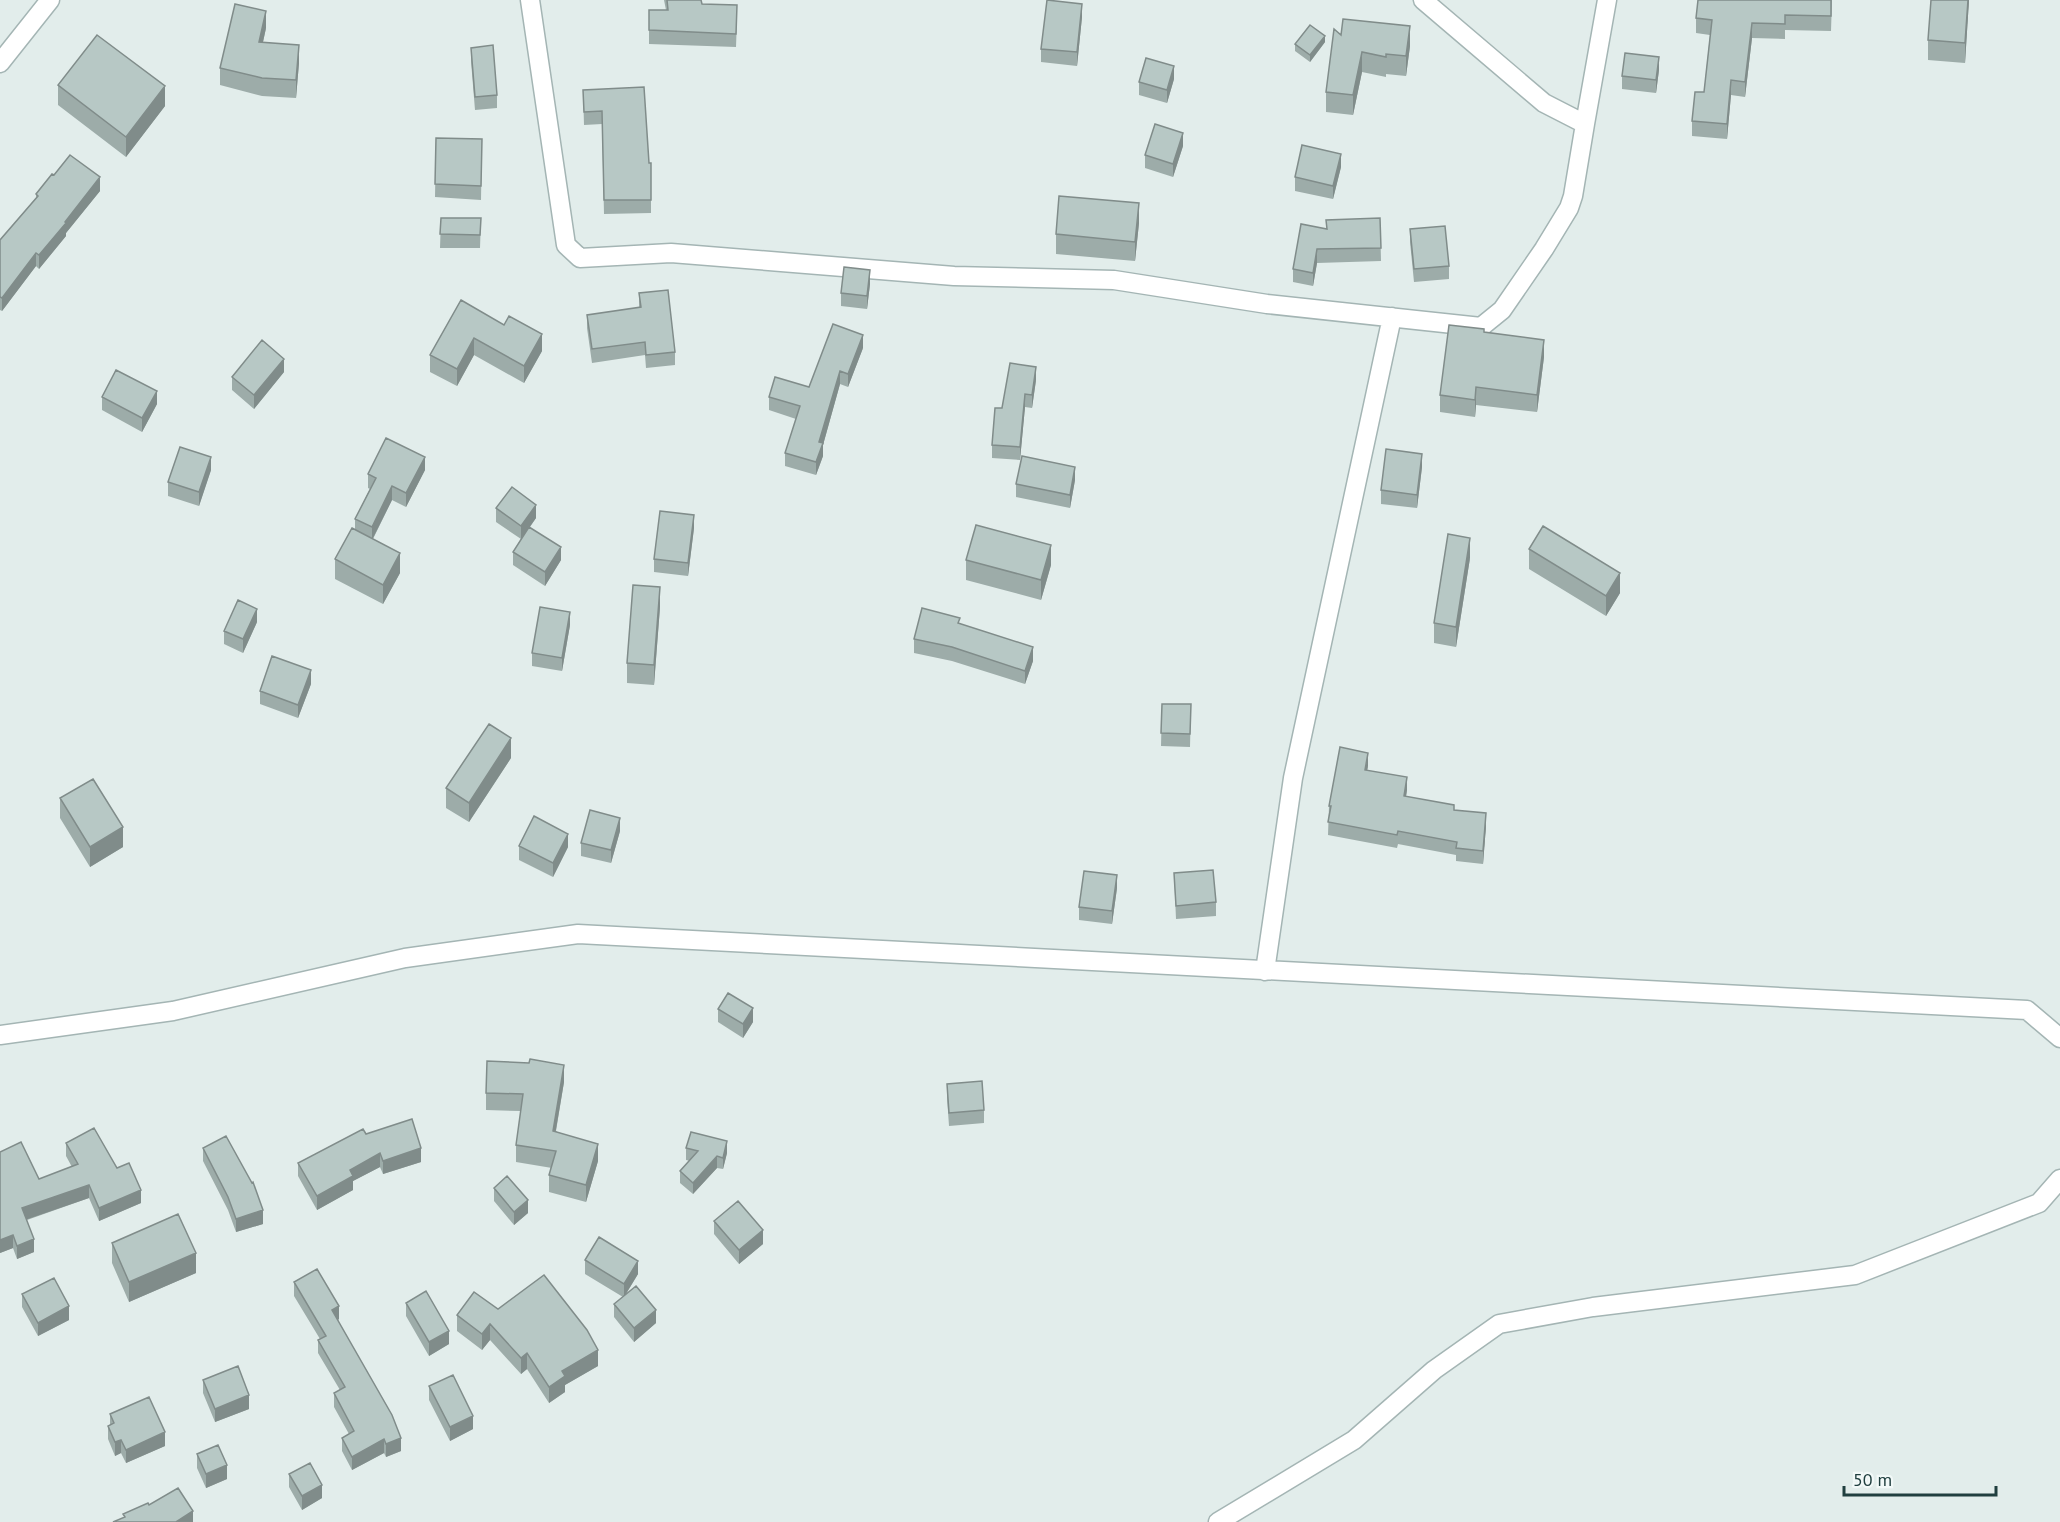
<svg xmlns="http://www.w3.org/2000/svg" width="2060" height="1522" viewBox="0 0 2060 1522" font-family="'PT Sans',sans-serif">
<style>
.lines{fill:none;stroke-linecap:round;stroke-linejoin:round}
.street-casing{stroke:#a4b5b4;stroke-width:21}
.street{stroke:#fff;stroke-width:18}
.wall{fill:#9daca9}
.shaded-wall{fill:#808c8a}
.building{fill:#b7c8c5;stroke:#808c8a;stroke-width:1.5}
</style>
<rect width="100%" height="100%" fill="#e2edeb"/>
<g class="lines">
<g class="street-casing">
<path id="street" d="M530 0 566 245 580 258 671 253 954 276 1114 280 1267 304 1481 327 1502 310 1544 249 1569 208 1573 196 1585 124 1544 103 1423 0
M0 63 50 0
M1585 124 1607 0
M1265 971 1293 778 1392 317
M0 1035 173 1011 405 958 578 934 2027 1010 2060 1038
M1218 1522 1354 1440 1434 1370 1499 1324 1593 1307 1855 1275 2039 1203 2060 1179"/>
</g>
<use href="#street" class="street"/>
</g>
<path class="wall" d="M664 0H701L702 4 737 19 736 47 649 44V10H666Z
M1698 0H1832L1831 31 1785 30V39L1752 38 1745 97 1731 95 1727 139 1692 136V121L1704 92 1710 35 1696 33V18Z
M1931 0H1969L1965 63 1928 60V40Z
M1082 17 1077 66 1041 62V49Z
M266 28 263 42 299 63 296 98 262 96 220 85V68Z
M1341 35 1410 46 1406 76 1386 74V77L1362 72 1353 115 1326 112V92Z
M1325 42 1310 62 1295 51V44Z
M471 48 497 95V108L475 110 471 61Z
M1659 70 1656 93 1622 89V76Z
M1174 79 1167 103 1139 95V82Z
M58 85 165 106 126 157 58 105Z
M583 90 649 163H651V213L604 214 602 124 584 125Z
M436 138 482 139 481 200 435 197Z
M1183 146 1173 177 1145 168V155Z
M1341 167 1333 199 1295 191V177Z
M54 175 100 191 66 233V236L39 269 36 266 2 311 0 310V240L36 198V194Z
M441 218H481L480 248H440Z
M1380 218 1381 261 1317 263 1313 286 1293 282V269L1326 228Z
M1139 223 1135 261 1056 254V234Z
M1410 229 1449 266V279L1414 282 1410 242Z
M870 284 867 309 841 306V293Z
M639 293 675 352V365L646 368 645 355 592 363 587 328V315L639 308Z
M461 300 542 351 524 383 474 355 457 386 430 372V355Z
M1484 332 1544 357 1537 412 1476 405 1475 417 1440 412V395Z
M863 348 848 387 840 384 823 445V456L816 475 785 466V453L796 419 769 410V397L809 387Z
M284 372 254 409 232 390V377Z
M1036 380 1032 408 1025 407 1020 460 992 458V445L1002 408Z
M102 397 157 404 142 432 102 410Z
M1422 467 1417 508 1381 504V490Z
M211 470 199 506 168 496V482Z
M425 470 406 507 392 500 373 539 400 573 383 604 335 579V559L355 529V519L370 489 368 488V474Z
M1075 480 1070 508 1016 497V484Z
M496 508 536 518 530 527 561 560 545 586 513 565V552L521 539 496 522Z
M694 528 688 576 654 572V559Z
M1529 549 1620 593 1606 616 1529 569Z
M1470 558 1456 647 1434 643V623Z
M966 560 1051 565 1041 600 966 580Z
M660 607 654 685 627 683V663Z
M257 622 243 653 224 644V631Z
M960 624 1033 661 1025 684 952 661 914 653V639Z
M570 625 562 671 532 666V653Z
M311 684 298 718 260 704V691Z
M1162 704H1191L1190 747 1161 746Z
M511 758 469 822 446 808V788Z
M1368 766 1367 770 1407 790 1406 796 1454 810 1486 826 1483 864 1456 861V855L1398 844 1397 848 1328 835 1329 806Z
M60 798 123 847 90 867 60 818Z
M620 831 611 863 581 856V843Z
M519 846 568 847 553 877 519 860Z
M1174 873 1216 902V916L1176 919Z
M1117 888 1112 924 1079 920V907Z
M718 1009 753 1022 743 1038 718 1022Z
M564 1082 556 1131 598 1161 586 1202 549 1192V1175L552 1168 516 1162V1145L521 1111 486 1110V1093Z
M947 1084 984 1110V1123L949 1126 947 1097Z
M366 1134 421 1162 383 1174 380 1167 353 1181V1190L317 1210 298 1176V1163Z
M66 1143 117 1168 141 1203 99 1221 89 1198 27 1220 34 1252 17 1259 13 1248 0 1253V1152L39 1179 72 1167 66 1156Z
M203 1148 263 1224 236 1232 228 1210 203 1161Z
M686 1148 727 1153 723 1169 717 1168 693 1194 680 1183V1171L690 1161 686 1160Z
M494 1188 528 1213 514 1225 494 1201Z
M714 1221 763 1244 739 1264 714 1234Z
M112 1243 196 1273 129 1302 112 1263Z
M585 1260 638 1274 626 1294 656 1323 634 1342 614 1317V1304L623 1297 585 1274Z
M294 1282 339 1319 338 1320 401 1451 386 1457 384 1453 352 1470 342 1451V1438L349 1434 334 1407V1393L340 1390 318 1353V1340L320 1339 294 1296Z
M22 1294 69 1320 38 1336 22 1307Z
M406 1303 449 1344 429 1356 406 1316Z
M498 1309 598 1366 565 1385V1392L549 1403 527 1369 521 1374 490 1340 482 1350 457 1331V1315Z
M203 1380 249 1409 215 1422 203 1393Z
M429 1386 473 1429 450 1441 429 1400Z
M110 1414 165 1446 126 1463 121 1453 115 1456 108 1439V1426L110 1425Z
M197 1454 227 1479 206 1488 197 1468Z
M289 1474 322 1498 302 1510 289 1487Z"/>
<path class="shaded-wall" d="M1968 0H1969L1965 63V43Z
M1082 4V17L1077 66V52Z
M266 11V28L259 60V42Z
M1752 23V38L1745 97V82Z
M1410 26V46L1406 76V56Z
M1325 36V42L1310 62V55Z
M299 45V63L296 98V80Z
M1362 52V72L1353 115V95Z
M1659 57V70L1656 93V80Z
M1174 66V79L1167 103V90Z
M1731 80V95L1727 139V124Z
M165 86V106L126 157V137Z
M1183 133V146L1173 177V164Z
M1341 154V167L1333 199V186Z
M100 177V191L66 233V236L39 269V255Z
M1139 203V223L1135 261V242Z
M1317 249V263L1313 286V273Z
M36 253V266L2 311V298Z
M870 270V284L867 309V296Z
M542 334V351L524 383V366Z
M863 335V348L848 387V374Z
M474 338V355L457 386V369Z
M1544 340V357L1537 412V395Z
M284 359V372L254 409V395Z
M1036 367V380L1032 408V395Z
M840 371V384L823 445V456L816 475V462L819 442Z
M1476 387V405L1475 417V400Z
M157 391V404L142 432V418Z
M1025 394V407L1020 460V447Z
M1422 454V467L1417 508V495Z
M211 457V470L199 506V492Z
M425 457V470L406 507V493Z
M1075 467V480L1070 508V495Z
M392 486V500L372 540V527Z
M536 505V518L521 539V526Z
M694 515V528L688 576V563Z
M1470 538V558L1456 647V627Z
M1051 545V565L1041 600V580Z
M561 547V560L545 586V572Z
M400 553V573L383 604V585Z
M1620 573V593L1606 616V596Z
M660 587V607L654 685V665Z
M257 609V622L243 653V639Z
M570 612V625L562 671V658Z
M1033 647V661L1025 684V671Z
M311 670V684L298 718V705Z
M511 738V758L469 822V803Z
M1368 753V766L1365 783V770Z
M1407 777V790L1404 809V796Z
M1486 813V826L1483 864V851Z
M620 818V831L611 863V850Z
M123 827V847L90 867V847Z
M568 834V847L553 877V863Z
M1117 875V888L1112 924V911Z
M753 1008V1022L743 1038V1024Z
M564 1065V1082L553 1147V1131Z
M727 1141V1153L723 1169V1158Z
M598 1144V1161L586 1202V1185Z
M421 1148V1162L383 1174V1161Z
M380 1153V1167L353 1181V1190L317 1210V1196L350 1170Z
M717 1156V1168L693 1194V1183Z
M89 1185V1198L22 1221V1208Z
M141 1190V1203L99 1221V1208Z
M528 1200V1213L514 1225V1212Z
M263 1210V1224L236 1232V1219Z
M763 1230V1244L739 1264V1250Z
M13 1235V1248L0 1253V1240Z
M34 1239V1252L17 1259V1246Z
M196 1253V1273L129 1302V1282Z
M638 1261V1274L624 1297V1284Z
M69 1306V1320L38 1336V1323Z
M339 1306V1319L332 1323V1310Z
M656 1310V1323L634 1342V1328Z
M490 1324V1340L482 1350V1334Z
M449 1331V1344L429 1356V1342Z
M598 1350V1366L565 1385V1392L549 1403V1387L562 1371Z
M527 1353V1369L521 1374V1358Z
M249 1395V1409L215 1422V1409Z
M473 1416V1429L450 1441V1427Z
M165 1432V1446L126 1463V1450Z
M401 1438V1451L386 1457V1444Z
M384 1439V1453L352 1470V1457Z
M121 1440V1453L115 1456V1442Z
M227 1465V1479L206 1488V1474Z
M322 1485V1498L302 1510V1496Z
M193 1511V1522H176Z"/>
<path class="building" d="M667 0H701L702 4 737 5 736 34 649 30V10H668Z
M1047 0 1082 4 1077 52 1041 49Z
M1698 0H1831V16L1785 15V24L1752 23 1745 82 1731 80 1727 124 1692 121 1695 92H1704L1712 20 1696 18Z
M1931 0H1968L1965 43 1928 40Z
M235 4 266 11 259 42 299 45 296 80 262 78 220 68Z
M1343 19 1410 26 1406 56 1386 54V57L1362 52 1353 95 1326 92 1334 29 1341 35Z
M1310 25 1325 36 1310 55 1295 44Z
M97 35 165 86 126 137 58 85Z
M493 45 497 95 475 97 471 48Z
M1625 53 1659 57 1656 80 1622 76Z
M1146 58 1174 66 1167 90 1139 82Z
M644 87 649 163H651V200H604L602 111 584 112 583 90Z
M1155 124 1183 133 1173 164 1145 155Z
M436 138 482 139 481 186 435 184Z
M1302 145 1341 154 1333 186 1295 177Z
M70 155 100 177 65 222 66 223 39 255 36 253 2 298 0 297V240L38 196 36 194 52 174 54 175Z
M1059 196 1139 203 1135 242 1056 234Z
M441 218H481L480 235 440 234Z
M1380 218 1381 248 1317 249 1313 273 1293 269 1301 224 1327 229 1326 220Z
M1445 226 1449 266 1414 269 1410 229Z
M844 267 870 270 867 296 841 293Z
M668 290 675 352 646 355 645 342 592 349 587 315 641 307 639 293Z
M461 300 504 325 509 316 542 334 524 366 474 338 457 369 430 355Z
M833 324 863 335 848 374 840 371 819 442 823 443 816 462 785 453 800 406 769 397 775 377 809 387Z
M1449 325 1484 329V332L1544 340 1537 395 1476 387 1475 400 1440 395Z
M262 340 284 359 254 395 232 377Z
M1010 363 1036 367 1032 395 1025 394 1020 447 992 445 995 408H1002Z
M116 370 157 391 142 418 102 397Z
M386 438 425 457 406 493 392 486 372 527 355 519 376 478 368 474Z
M180 447 211 457 199 492 168 482Z
M1386 449 1422 454 1417 495 1381 490Z
M1022 456 1075 467 1070 495 1016 484Z
M512 487 536 505 521 526 496 508Z
M660 511 694 515 688 563 654 559Z
M976 525 1051 545 1041 580 966 560Z
M1543 526 1620 573 1606 596 1529 549Z
M529 527 561 547 545 572 513 552Z
M352 528 400 553 383 585 335 559Z
M1448 534 1470 538 1456 627 1434 623Z
M633 585 660 587 654 665 627 663Z
M238 600 257 609 243 639 224 631Z
M540 607 570 612 562 658 532 653Z
M922 608 960 618 958 623 1033 647 1025 671 952 647 914 639Z
M272 656 311 670 298 705 260 691Z
M1162 704H1191L1190 734 1161 733Z
M489 724 511 738 469 803 446 788Z
M1340 747 1368 753 1365 770 1407 777 1404 796 1454 805V810L1486 813 1483 851 1456 848 1457 842 1398 831 1397 835 1328 822 1331 806H1329Z
M93 779 123 827 90 847 60 798Z
M590 810 620 818 611 850 581 843Z
M534 816 568 834 553 863 519 846Z
M1213 870 1216 902 1176 906 1174 873Z
M1084 871 1117 875 1112 911 1079 907Z
M728 993 753 1008 743 1024 718 1009Z
M530 1059 564 1065 553 1131 598 1144 586 1185 549 1175 556 1151 516 1145 523 1094 486 1093 487 1061 529 1063Z
M982 1081 984 1110 949 1113 947 1084Z
M412 1119 421 1148 383 1161 380 1153 350 1170 353 1176 317 1196 298 1163 363 1129 366 1134Z
M94 1128 117 1168 129 1163 141 1190 99 1208 89 1185 22 1208 34 1239 17 1246 13 1235 0 1240V1152L21 1142 39 1179 78 1164 66 1143Z
M691 1132 727 1141 723 1158 717 1156 693 1183 680 1171 698 1151 686 1148Z
M226 1136 252 1183 253 1182 263 1210 236 1219 228 1197 203 1148Z
M507 1176 528 1200 514 1212 494 1188Z
M738 1201 763 1230 739 1250 714 1221Z
M178 1214 196 1253 129 1282 112 1243Z
M599 1237 638 1261 624 1284 585 1260Z
M317 1269 339 1306 332 1310 392 1415 401 1438 386 1444 384 1439 352 1457 342 1438 354 1431 334 1393 345 1387 318 1340 326 1336 294 1282Z
M544 1275 587 1330 598 1350 562 1371 565 1376 549 1387 527 1353 521 1358 490 1324 482 1334 457 1315 474 1292 498 1309Z
M54 1278 69 1306 38 1323 22 1294Z
M636 1286 656 1310 634 1328 614 1304Z
M426 1291 449 1331 429 1342 406 1303Z
M238 1366 249 1395 215 1409 203 1380Z
M453 1375 473 1416 450 1427 429 1386Z
M149 1397 165 1432 126 1450 121 1440 115 1442 108 1426 114 1423 110 1414Z
M218 1445 227 1465 206 1474 197 1454Z
M310 1463 322 1485 302 1496 289 1474Z
M178 1488 193 1511 176 1522H113L125 1517 123 1514 148 1503 149 1505Z"/>
<path d="M1844 1486v9h152v-9" fill="none" stroke="#203f3f" stroke-width="3"/>
<text x="1853" y="1486" font-size="18" fill="#203f3f" stroke="#f2f9f8" stroke-width="4.5" paint-order="stroke">50 m</text>
</svg>
